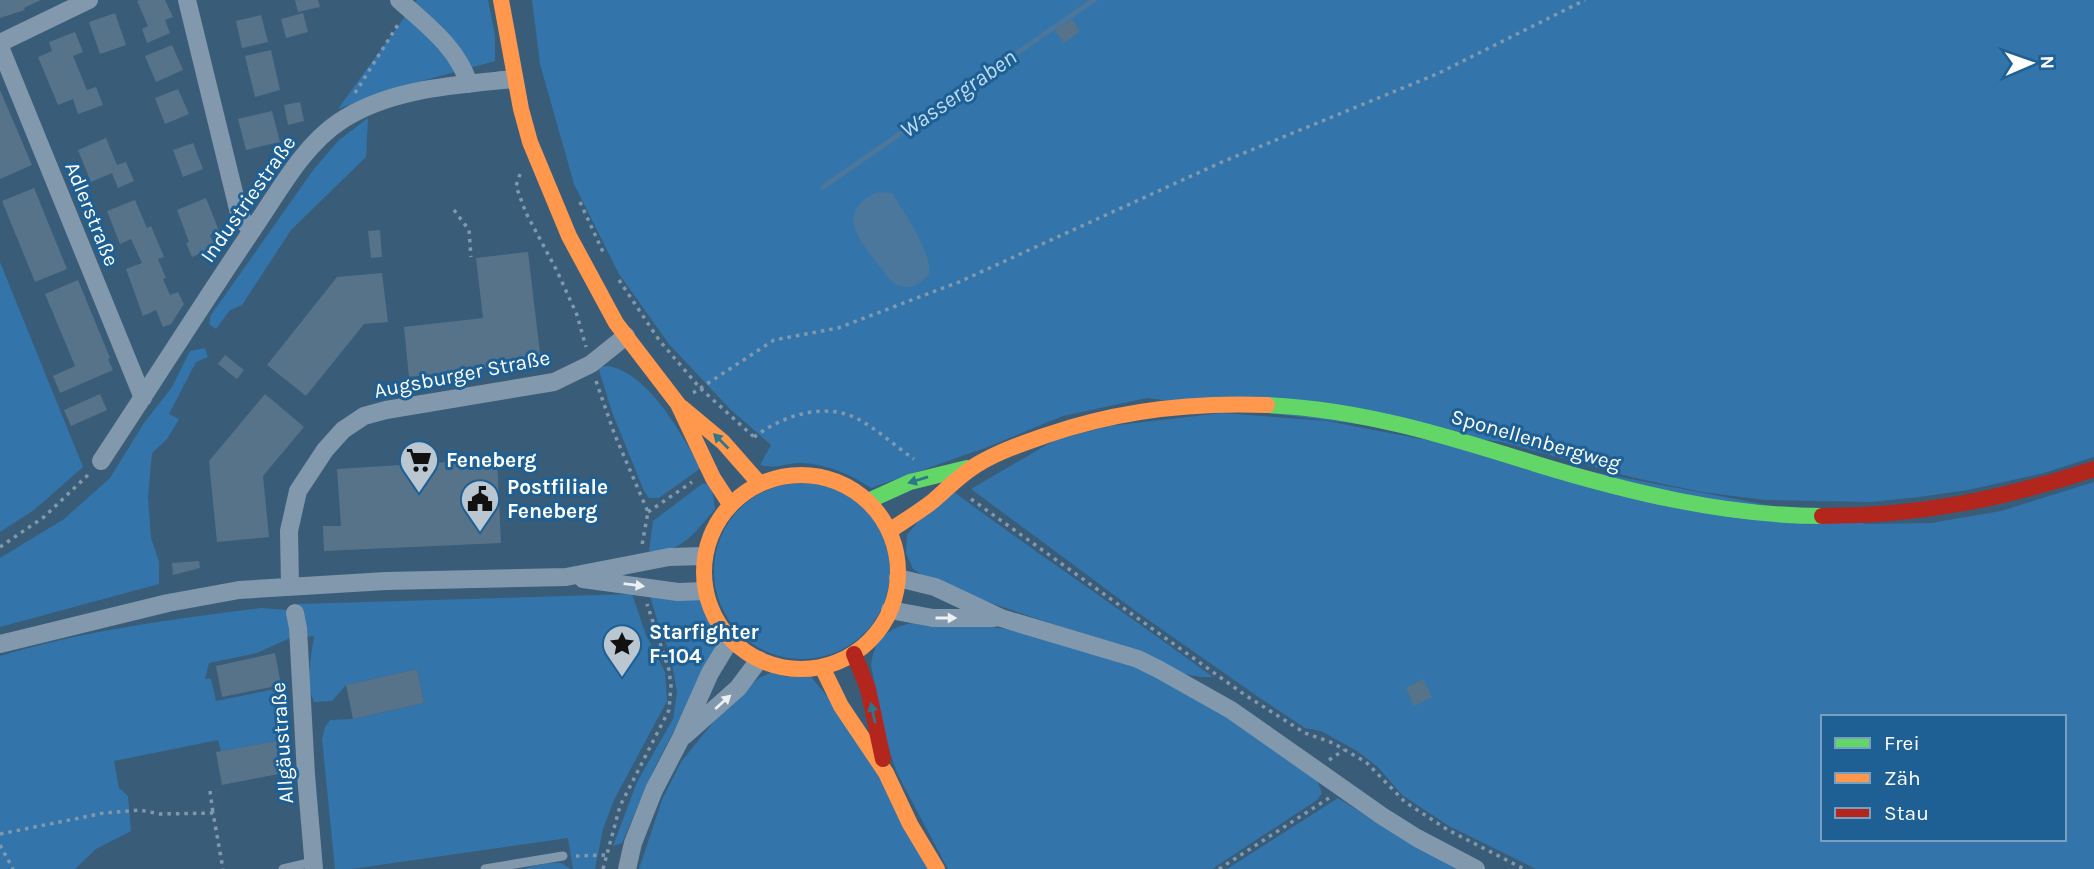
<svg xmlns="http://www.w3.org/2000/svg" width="2094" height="869" viewBox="0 0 2094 869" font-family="Karla,sans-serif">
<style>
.green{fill:#3375aa;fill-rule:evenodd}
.water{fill:#4b779c}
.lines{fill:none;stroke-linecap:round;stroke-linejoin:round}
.stream{stroke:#4b779c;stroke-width:5}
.building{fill:#57738a}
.path{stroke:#8298ac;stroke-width:3.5;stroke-dasharray:3.5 5;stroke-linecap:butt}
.lane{stroke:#8298ac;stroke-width:9}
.street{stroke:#8298ac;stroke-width:18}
.fast{stroke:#63d668;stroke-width:16}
.slow{stroke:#ff974d;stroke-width:16}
.jam{stroke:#b3261e;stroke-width:16}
.oneway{fill:#2c778b}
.oneway2{fill:#ecf0f3}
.labels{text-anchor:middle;stroke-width:6;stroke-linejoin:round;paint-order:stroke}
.street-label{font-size:21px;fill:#fff;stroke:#1e5f94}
.poi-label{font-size:21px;font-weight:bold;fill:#fff;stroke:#1e5f94;text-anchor:start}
.water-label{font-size:23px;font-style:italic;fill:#bdddf5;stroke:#1e5f94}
</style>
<rect width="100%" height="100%" fill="#395c79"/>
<path class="green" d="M417 0H488L495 35V61L400 87 338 109Z
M532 0H2094V457L2044 473 1968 490 1919 497 1871 502 1765 500 1702 492 1631 477 1502 442 1147 398 1063 416 985 448 871 488C851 474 828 465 803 463 786 462 777 470 760 465L771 445 730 409 669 344 619 274 574 184 540 64Z
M368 118 366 157 291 230 242 305 230 310 216 329 209 324 211 315 314 169 338 141Z
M0 262 83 467 34 510 0 532Z
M205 348 208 357 196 362 169 414 179 419 167 439 152 453 148 497 151 538 159 562V584L0 627V558L64 519 110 478 144 423 172 387 190 351Z
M608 366C649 373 681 434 701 468L659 498H649L644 491 612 412 599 370 601 367Z
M1222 413 1327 421 1866 524 1931 523 2001 511 2094 482V869H1536L1449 826 1402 795 1378 767 1357 751 1321 731 1305 728 1260 698 1137 612 971 489 1055 440 1109 426ZM1823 717H2064V839H1823Z
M714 571a88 88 0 1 1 176 0a88 88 0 1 1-176 0Z
M711 483 715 509C696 531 682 554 649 551L653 521 702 484Z
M954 492C1039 555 1127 614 1213 677H1201L1179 673 1084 635 936 584 913 569 906 553 907 535 921 518Z
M649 593 701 600 717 638 716 650 654 769 622 843 613 846 637 782 673 719 677 692 670 652 661 633Z
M632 594 646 635 665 672 667 701 614 800 603 829 595 869H573L568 838 351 869H335L322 739 325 727 330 720 353 719 424 703 417 669 346 685 332 701 314 702C305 680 311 659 314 636L303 637 298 604Z
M261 608 288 610 290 638 257 653 209 663 205 679H211L216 701 280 688 284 694 288 751 279 754 276 741 221 751 218 740 114 761 119 788 128 796 131 831 96 849 75 869H0V656C85 630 173 619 261 608Z
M925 621 961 623 1028 632 1132 664 1224 714 1317 780 1322 793 1317 800 1212 869H948L898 775 886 742 871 665C875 633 896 624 925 621Z
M770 673 788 677H811L832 702 936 869H639L662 800 681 762 729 703 759 678Z
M1338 798 1398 836 1457 869H1227Z
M548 863H561L571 869H521Z"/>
<path class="water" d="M877 192 892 193C905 214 931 250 929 274 924 280 915 288 906 287 892 287 885 272 877 263 857 237 836 212 877 192Z"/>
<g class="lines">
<path class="stream" d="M823 187 1094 0"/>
</g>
<path class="building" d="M0 0H41L24 8 25 10 0 18Z
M140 0H165L173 17 165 20 170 33 147 43 142 29 148 26 137 1Z
M295 0H318L320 7 298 12Z
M115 13 126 45 100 54 89 22Z
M303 13 308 32 286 38 281 19Z
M261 15 268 42 242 48 236 21Z
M1072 19 1080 31 1064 43 1055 30Z
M75 32 83 52 73 56 87 90 96 87 103 105 78 114 73 99 58 105 38 57 52 51 49 42Z
M172 45 183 70 156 82 145 56Z
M271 50 280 90 255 97 245 56Z
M178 89 189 114 165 124 155 98Z
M0 90 32 165 0 179Z
M300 102 304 121 288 125 284 105Z
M272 111 280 142 246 150 238 119Z
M106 138 117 165 126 162 134 181 118 188 112 173 91 182 78 150Z
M193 143 203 169 183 177 173 150Z
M34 188 67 269 35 282 2 201Z
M206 198 219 231 210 235 215 247 192 257 186 243 189 242 177 210Z
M135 200 147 228 151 226 164 257 158 259 166 278 163 279 170 295 178 292 184 304 171 324 163 327 156 310 143 316 126 269 142 263 131 239 120 244 107 211Z
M380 230 382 257 371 258 368 231Z
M528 252 541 362 409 377 404 327 483 318 476 258Z
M382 273 388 322 364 324 306 396 267 365 337 277Z
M78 280 110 358 108 359 113 370 60 393 53 376 75 366 45 294Z
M225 355 244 370 237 379 218 364Z
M100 394 107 410 71 426 64 410Z
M265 394 304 427 263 476 269 537 217 542 209 461Z
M497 459 501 543 324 551 323 526H341L337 469Z
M199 561 200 568 173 575 172 563Z
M275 653 281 685 222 697 216 666Z
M417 669 424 703 353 719 346 685Z
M1423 679 1432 697 1414 706 1406 688Z
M276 741 283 773 222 785 216 752Z"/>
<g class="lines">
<path class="path" d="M355 93 399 23
M520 174 516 186 526 213 557 271 577 315 586 347
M580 202 603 252
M454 210 469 230 471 257
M619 280 659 340 700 388 754 437
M501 367 502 375
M596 381 614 433 648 512 642 545
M693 393 774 340 838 328 959 282 1222 162 1437 74 1585 0
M754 437C782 416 823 402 856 418 876 428 895 446 914 459
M971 499 1245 695 1305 733 1333 743 1366 762 1405 802 1448 830 1524 869
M648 512 692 482
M0 547 44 517 90 473
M1329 760 1344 750
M210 791 213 813
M0 834 104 813 140 810 160 814 213 813 223 869
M0 845 13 869
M576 856 606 855
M603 869 620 806 669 710 671 686 669 670 647 604
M1219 869 1329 798"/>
<path class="lane" d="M283 869 313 862
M485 869 563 856"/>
<path class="street" d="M187 0 240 217 252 231
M399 0C427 25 457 47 469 84
M0 43 89 0
M0 47 143 398
M101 461C152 384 201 306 253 229 278 193 302 147 339 122 389 88 456 85 514 79
M898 578 935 587 1001 618 1138 659 1160 670 1231 710 1382 816 1417 838 1476 869
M583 579 678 592 705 591
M290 585 289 531 298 491 325 450 343 430 364 416 386 410 554 382 591 364 626 336
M890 610 933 618H994
M295 613 298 628 306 775 314 869
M0 644 168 603 239 590 386 581 566 577 669 557 704 556
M684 736 738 688 759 660
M627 869 633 843 654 790 681 738 710 673 730 640"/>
<path class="fast" d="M1267 405C1361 409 1447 436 1536 464 1628 492 1726 516 1822 516
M868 501 910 482 967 468"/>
<path class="slow" d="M501 0 521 109 530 142 569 236 616 323 678 404 713 478 730 504
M681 407 723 442 759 483
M704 572a97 97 0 1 1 194 0a97 97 0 1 1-194 0Z
M889 531C904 521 919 512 933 501 948 488 961 474 978 464 1000 451 1024 443 1047 435 1119 410 1191 402 1267 405
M822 667 841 706 886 773 910 824 937 869"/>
<path class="jam" d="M1822 516C1921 516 2001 499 2094 469
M854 654 868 689 883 759"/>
</g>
<defs><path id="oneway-solid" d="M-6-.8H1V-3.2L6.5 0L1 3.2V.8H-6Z" transform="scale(1.75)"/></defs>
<g class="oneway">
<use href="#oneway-solid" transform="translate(721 441) rotate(-135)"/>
<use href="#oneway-solid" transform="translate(918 480) rotate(163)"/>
<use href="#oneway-solid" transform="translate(873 713) rotate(-102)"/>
</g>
<g class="oneway2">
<use href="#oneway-solid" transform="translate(634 585) rotate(7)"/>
<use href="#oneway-solid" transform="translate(946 618)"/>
<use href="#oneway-solid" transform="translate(723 702) rotate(-42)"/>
</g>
<defs>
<g id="supermarket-pin" transform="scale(2.0125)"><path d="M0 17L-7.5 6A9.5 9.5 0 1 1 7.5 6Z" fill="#bac6d0" stroke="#1e5f94"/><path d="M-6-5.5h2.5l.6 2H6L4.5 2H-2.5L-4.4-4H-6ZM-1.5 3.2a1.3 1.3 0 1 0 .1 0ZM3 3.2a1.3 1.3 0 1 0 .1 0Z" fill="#111"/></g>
<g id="civic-pin" transform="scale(2.0125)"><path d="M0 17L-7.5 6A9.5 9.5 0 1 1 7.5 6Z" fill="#bac6d0" stroke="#1e5f94"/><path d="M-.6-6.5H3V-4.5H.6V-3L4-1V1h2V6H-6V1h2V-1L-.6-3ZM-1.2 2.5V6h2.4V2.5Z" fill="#111"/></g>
<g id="sight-pin" transform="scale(2.0125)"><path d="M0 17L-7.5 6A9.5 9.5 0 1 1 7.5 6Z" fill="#bac6d0" stroke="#1e5f94"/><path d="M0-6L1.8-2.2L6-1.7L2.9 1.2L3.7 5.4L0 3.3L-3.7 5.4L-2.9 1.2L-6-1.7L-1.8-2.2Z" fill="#111"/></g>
</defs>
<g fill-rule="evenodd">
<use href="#supermarket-pin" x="419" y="460"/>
<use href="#civic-pin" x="480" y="499"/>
<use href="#sight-pin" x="622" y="644"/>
</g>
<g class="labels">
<g class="street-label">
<text transform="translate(248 199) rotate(-55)" y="7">Industriestraße</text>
<text transform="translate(92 214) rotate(68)" y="7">Adlerstraße</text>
<text transform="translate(462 374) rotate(-11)" y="7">Augsburger Straße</text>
<text transform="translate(1536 440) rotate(16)" y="7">Sponellenbergweg</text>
<text transform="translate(282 743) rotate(-94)" y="7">Allgäustraße</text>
</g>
<g class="poi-label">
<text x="446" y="467">Feneberg</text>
<text x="507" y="494">Postfiliale<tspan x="507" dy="24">Feneberg</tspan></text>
<text x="649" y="639">Starfighter<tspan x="649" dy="24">F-104</tspan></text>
</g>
<g class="water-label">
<text transform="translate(958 93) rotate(-35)" y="8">Wassergraben</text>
</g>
</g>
<rect x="1821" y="715" width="245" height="126" fill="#1e5f94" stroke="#789fbf" stroke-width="2"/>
<rect x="1835" y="738" width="35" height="10" fill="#63d668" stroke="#789fbf" stroke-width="2"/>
<text x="1884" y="750" font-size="21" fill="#ffffff">Frei</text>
<rect x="1835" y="773" width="35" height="10" fill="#ff974d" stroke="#789fbf" stroke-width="2"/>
<text x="1884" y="785" font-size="21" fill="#ffffff">Zäh</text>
<rect x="1835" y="808" width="35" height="10" fill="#b3261e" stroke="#789fbf" stroke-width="2"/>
<text x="1884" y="820" font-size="21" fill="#ffffff">Stau</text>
<g transform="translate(2031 63) rotate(88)" stroke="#1e5f94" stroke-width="5" paint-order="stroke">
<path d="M0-5L12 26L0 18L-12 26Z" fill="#ffffff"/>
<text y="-10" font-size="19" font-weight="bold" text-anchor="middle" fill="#ffffff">N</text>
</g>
</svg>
